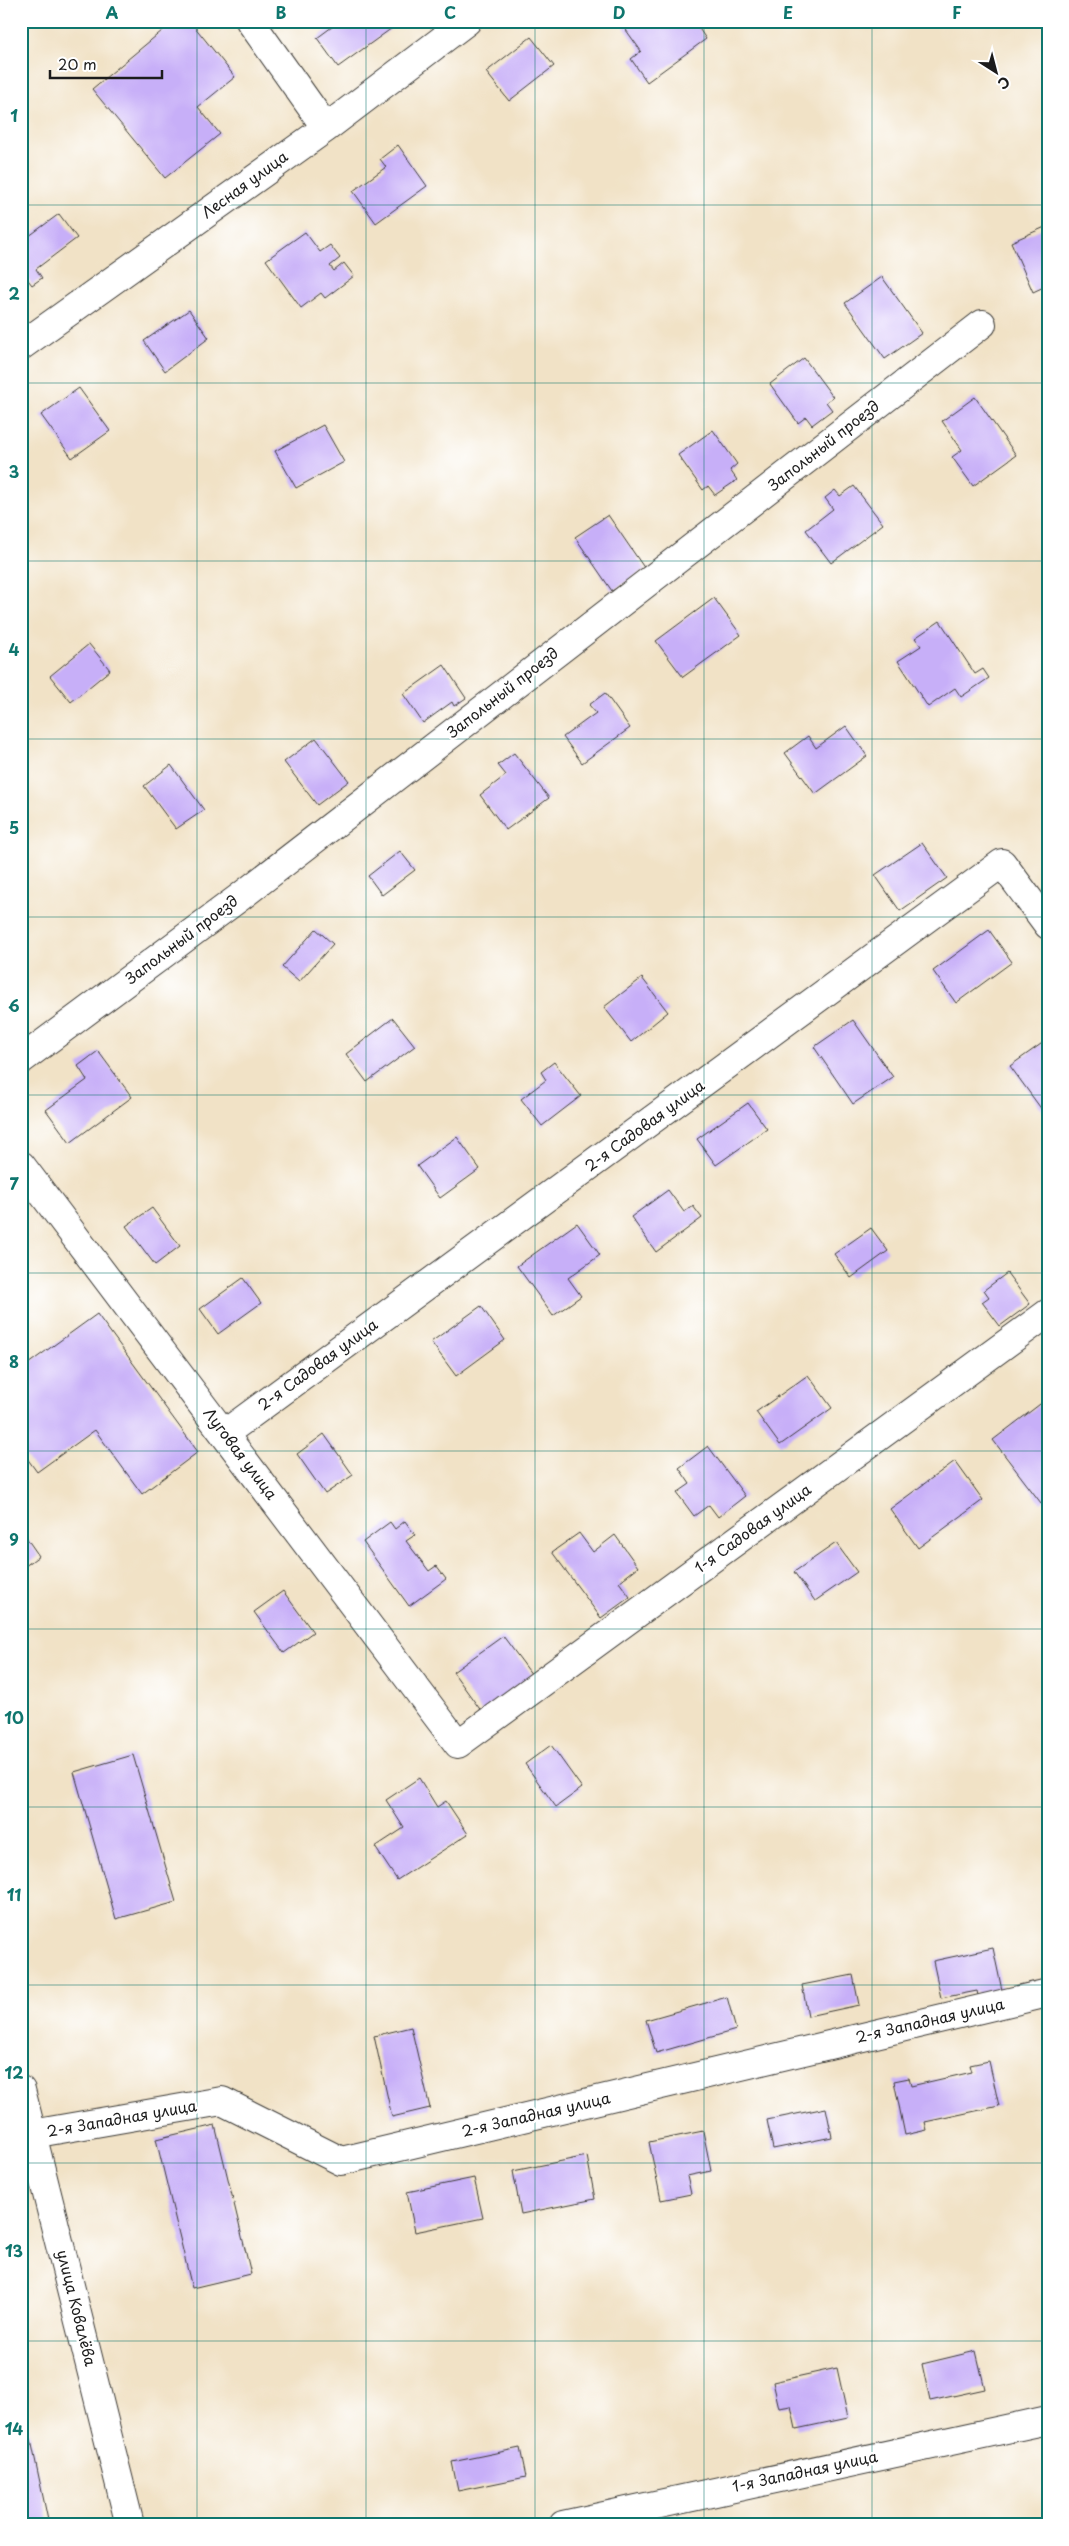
<svg xmlns="http://www.w3.org/2000/svg" width="1069" height="2546" viewBox="0 0 1069 2546" font-family="'Playpen Sans',sans-serif">
<style>
.building{fill:#c7aff8}
.lines{fill:none;stroke-linecap:round;stroke-linejoin:round}
.minor-casing{stroke:#3c3a36;stroke-width:30}
.minor{stroke:#fff;stroke-width:28}
.grid{fill:none;stroke:#0f766e;stroke-width:1;stroke-opacity:0.55}
.labels{text-anchor:middle;stroke-width:5;stroke-linejoin:round;paint-order:stroke}
.street-label{font-size:15px;fill:#1c1c1c;stroke:#fff}
.neatline{fill:none;stroke:#0f766e;stroke-width:2}
.grid-label{font-size:16px;text-anchor:middle;font-weight:bold;fill:#0f766e}
</style>
<rect width="100%" height="100%" fill="#fff"/>
<filter id="ink" filterUnits="userSpaceOnUse"><feTurbulence type="fractalNoise" baseFrequency=".02" numOctaves="2"/><feDisplacementMap in="SourceGraphic" scale="10" xChannelSelector="R" yChannelSelector="G"/><feConvolveMatrix kernelMatrix="1 2 1 2 8 2 1 2 1" color-interpolation-filters="sRGB"/></filter>
<filter id="wash" filterUnits="userSpaceOnUse"><feTurbulence type="fractalNoise" baseFrequency=".0096" numOctaves="4" result="noise"/><feDisplacementMap in="SourceGraphic" scale="20" xChannelSelector="R" yChannelSelector="G"/><feGaussianBlur stdDeviation="1.12" result="paint"/><feColorMatrix in="noise" values="0 0 0 0 0 0 0 0 0 0 0 0 0 0 0 0 0 1.4 0 .05"/><feComposite in="paint" operator="in"/></filter>
<g filter="url(#wash)">
<rect width="100%" height="100%" fill="#f1e2c6"/>
<g id="blocks">
<path class="building" d="M174 21H190L235 77 198 107 220 134 165 178 92 89Z
M340 21H398L399 23 338 67 317 38Z
M624 21H694L706 39 647 82 631 59 641 51 621 23Z
M531 37 554 66 509 101 486 72Z
M398 145 427 186 376 223 353 191 386 167 380 159Z
M59 214 77 238 36 269 42 278 32 285 21 271V242Z
M1045 227 1048 232V285L1033 292 1011 242Z
M305 232 320 252 330 245 340 258 330 266 334 271 344 263 354 276 325 298 321 293 301 308 266 260Z
M882 277 922 333 885 359 845 303Z
M189 310 209 338 165 371 144 341Z
M804 358 833 397 826 402 832 410 812 425 806 417 798 423 770 384Z
M79 388 110 431 72 458 41 415Z
M975 397 1016 455 973 486 952 457 962 450 942 421Z
M323 425 344 462 296 488 275 451Z
M713 430 737 464 730 470 737 480 715 495 708 486 703 490 678 455Z
M854 486 883 524 831 563 806 530 833 509 825 498 835 490 840 496Z
M608 515 645 569 612 591 575 537Z
M714 598 741 635 683 677 656 641Z
M940 621 975 674 983 669 989 678 961 697 955 688 928 707 898 661 921 646 915 638Z
M89 644 110 670 71 702 50 676Z
M444 665 466 698 454 706 452 702 423 723 403 694Z
M605 693 630 728 582 763 563 737 596 713 589 705Z
M846 726 867 756 815 794 785 753 808 736 816 748Z
M316 738 349 781 317 805 284 762Z
M514 753 549 798 506 830 480 795 506 775 498 765Z
M171 765 204 810 176 829 144 786Z
M922 843 947 878 900 911 875 875Z
M400 851 415 870 382 895 368 876Z
M316 929 333 944 299 982 282 967Z
M989 930 1012 962 956 1003 933 971Z
M642 978 668 1012 631 1042 604 1007Z
M393 1018 415 1046 367 1082 346 1054Z
M853 1020 893 1077 853 1104 814 1047Z
M1048 1039V1118L1010 1066Z
M98 1051 132 1097 70 1143 46 1110 87 1080 78 1066Z
M554 1062 581 1096 542 1126 521 1099 546 1080 541 1072Z
M748 1103 767 1129 716 1165 697 1139Z
M457 1137 480 1169 440 1198 417 1166Z
M668 1190 684 1212 693 1206 702 1218 656 1252 631 1217Z
M152 1208 180 1246 155 1265 126 1226Z
M577 1223 600 1255 568 1278 581 1296 553 1316 517 1266Z
M871 1228 888 1251 851 1278 834 1254Z
M1007 1273 1030 1304 1000 1326 982 1302 989 1297 984 1290Z
M243 1278 261 1303 218 1334 200 1309Z
M481 1306 505 1340 456 1376 431 1342Z
M97 1314 198 1452 142 1494 95 1430 37 1472 21 1450V1369Z
M808 1375 832 1408 780 1445 756 1412Z
M1048 1398V1498L1041 1503 993 1440Z
M324 1434 353 1475 325 1494 297 1454Z
M708 1446 745 1496 718 1517 709 1505 694 1516 677 1493 690 1484 679 1468Z
M955 1461 983 1500 918 1548 890 1509Z
M405 1521 415 1535 406 1541 429 1571 436 1566 446 1579 409 1606 363 1542 390 1522 395 1529Z
M21 1530 39 1556 21 1569Z
M579 1533 593 1552 615 1535 638 1567 619 1582 630 1597 601 1618 552 1552Z
M836 1543 857 1572 815 1601 794 1572Z
M283 1591 313 1632 284 1653 254 1612Z
M503 1636 532 1675 482 1712 453 1672Z
M551 1745 582 1788 556 1807 525 1764Z
M133 1755 176 1902 116 1919 74 1772Z
M419 1778 437 1807 446 1801 468 1834 397 1880 375 1847 404 1828 386 1800Z
M993 1948 1003 1995 979 2000 977 1991 941 1998 933 1961Z
M853 1975 859 2005 808 2016 802 1985Z
M727 1997 736 2030 656 2053 646 2020Z
M411 2027 430 2108 392 2117 374 2036Z
M989 2061 999 2106 925 2122 927 2130 905 2135 894 2081 909 2078 911 2086 972 2072 970 2065Z
M826 2108 832 2137 773 2149 767 2120Z
M215 2125 251 2274 192 2288 156 2139Z
M703 2131 711 2171 687 2176 691 2194 661 2200 649 2142Z
M587 2156 595 2199 521 2214 513 2171Z
M474 2178 483 2218 415 2232 407 2192Z
M976 2351 985 2389 930 2401 922 2364Z
M837 2368 848 2418 796 2429 791 2406 779 2408 773 2382Z
M27 2421 49 2525H21V2423Z
M520 2448 526 2477 458 2491 452 2462Z"/>
</g>
</g>
<g filter="url(#ink)">
<use href="#blocks" fill-opacity="0" stroke="#3c3a36" stroke-width="1"/>
<g class="lines">
<g class="minor-casing">
<path id="minor" d="M250 21 326 128
M21 346 326 128 467 21
M21 1060 240 897 982 324
M21 1165 458 1744 1048 1313
M224 1434 1002 863 1048 925
M21 2090 130 2525
M32 2134 222 2101 341 2161 1048 1993
M563 2525 1048 2420"/>
</g>
<use href="#minor" class="minor"/>
</g>
</g>
<path class="grid" d="M197 21V2525M366 21V2525M535 21V2525M704 21V2525M872 21V2525M21 205H1048M21 383H1048M21 561H1048M21 739H1048M21 917H1048M21 1095H1048M21 1273H1048M21 1451H1048M21 1629H1048M21 1807H1048M21 1985H1048M21 2163H1048M21 2341H1048"/>
<g class="labels">
<g class="street-label">
<text transform="translate(245 185) rotate(-36)" y="5">Лесная улица</text>
<text transform="translate(824 446) rotate(-38)" y="5">Запольный проезд</text>
<text transform="translate(503 693) rotate(-38)" y="5">Запольный проезд</text>
<text transform="translate(182 940) rotate(-37)" y="5">Запольный проезд</text>
<text transform="translate(645 1126) rotate(-36)" y="5">2-я Садовая улица</text>
<text transform="translate(318 1365) rotate(-36)" y="5">2-я Садовая улица</text>
<text transform="translate(240 1454) rotate(53)" y="5">Луговая улица</text>
<text transform="translate(753 1529) rotate(-36)" y="5">1-я Садовая улица</text>
<text transform="translate(930 2021) rotate(-13)" y="5">2-я Западная улица</text>
<text transform="translate(536 2115) rotate(-13)" y="5">2-я Западная улица</text>
<text transform="translate(122 2119) rotate(-10)" y="5">2-я Западная улица</text>
<text transform="translate(76 2308) rotate(76)" y="5">улица Ковалёва</text>
<text transform="translate(805 2472) rotate(-12)" y="5">1-я Западная улица</text>
</g>
</g>
<rect width="1069" height="2546" fill="none" stroke="#fff" stroke-width="55"/>
<g transform="translate(996 72) rotate(144)" stroke="#ffffff" stroke-width="4" paint-order="stroke">
<path d="M0-4L9 19L0 12L-9 19Z" fill="#1c1c1c"/>
<text y="-8" font-size="14" font-weight="bold" text-anchor="middle" fill="#1c1c1c">С</text>
</g>
<path d="M50 70v8h112v-8" fill="none" stroke="#1c1c1c" stroke-width="2.5"/>
<text x="58" y="70" font-size="15" fill="#1c1c1c" stroke="#ffffff" stroke-width="4" paint-order="stroke">20 m</text>
<rect x="28" y="28" width="1014" height="2490" class="neatline"/>
<g class="grid-label">
<text x="112" y="19">A</text>
<text x="281" y="19">B</text>
<text x="450" y="19">C</text>
<text x="619" y="19">D</text>
<text x="788" y="19">E</text>
<text x="957" y="19">F</text>
<text x="14" y="122">1</text>
<text x="14" y="300">2</text>
<text x="14" y="478">3</text>
<text x="14" y="656">4</text>
<text x="14" y="834">5</text>
<text x="14" y="1012">6</text>
<text x="14" y="1190">7</text>
<text x="14" y="1368">8</text>
<text x="14" y="1546">9</text>
<text x="14" y="1724">10</text>
<text x="14" y="1901">11</text>
<text x="14" y="2079">12</text>
<text x="14" y="2257">13</text>
<text x="14" y="2435">14</text>
</g>
</svg>
